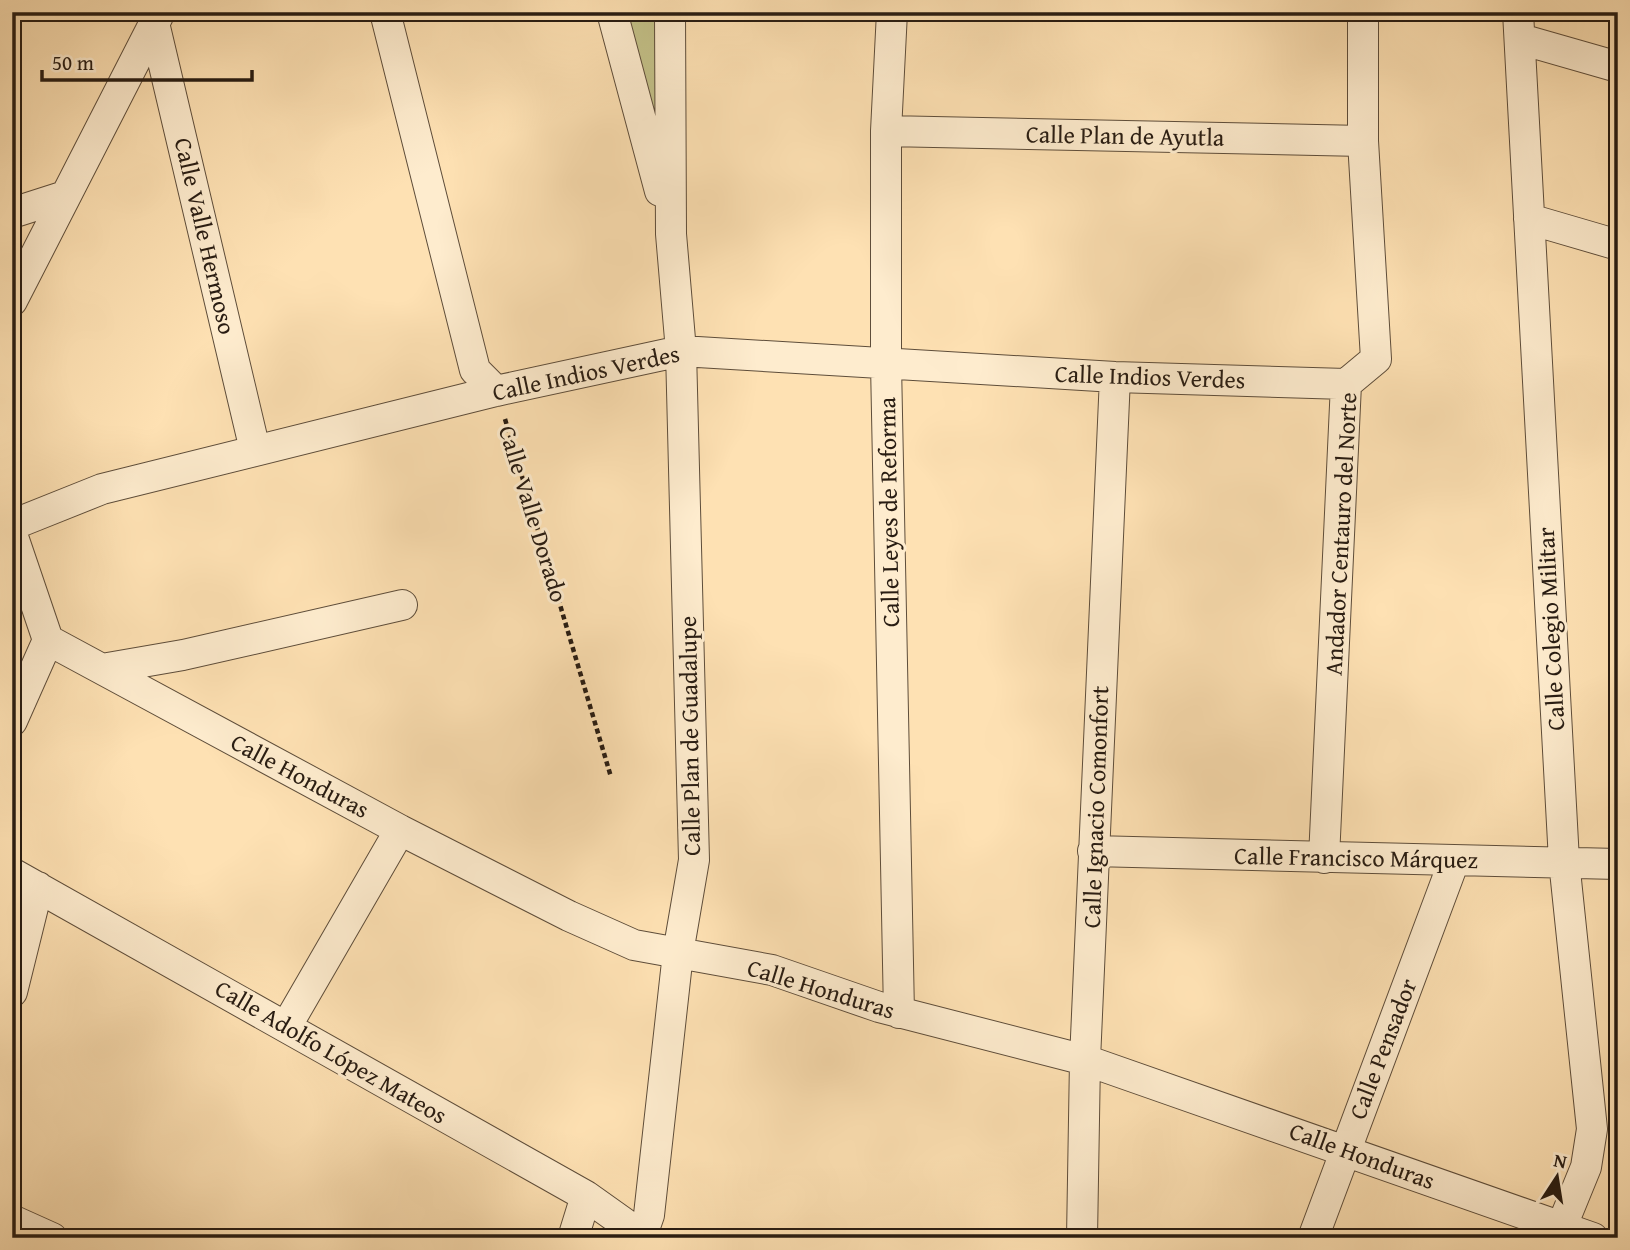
<svg xmlns="http://www.w3.org/2000/svg" width="1630" height="1250" viewBox="0 0 1630 1250" font-family="'Gentium Book Plus',serif">
<style>
.green{fill:#c4c289;stroke:#766f4e;stroke-width:2}
.lines{fill:none;stroke-linecap:round;stroke-linejoin:round}
.minor-casing{stroke:#5e4d3a;stroke-width:32}
.path{stroke:#281c12;stroke-width:4.5;stroke-dasharray:5 3.5;stroke-linecap:butt}
.minor{stroke:#feecce;stroke-width:30}
.labels{text-anchor:middle;stroke-width:6;stroke-linejoin:round;paint-order:stroke}
.street-label{font-size:24px;fill:#281c12;stroke:#feecce}
</style>
<rect width="100%" height="100%" fill="#fee1b3"/>
<filter id="stains"><feTurbulence type="fractalNoise" baseFrequency=".00286" numOctaves="4"/><feColorMatrix values="0 0 0 0 .2 0 0 0 0 .09 0 0 0 0 .02 0 0 0 .5 -.17"/></filter>
<radialGradient id="worn" r=".72"><stop offset=".6" stop-color="#630" stop-opacity="0"/><stop offset="1" stop-color="#630" stop-opacity=".3"/></radialGradient>
<path class="green" d="M622 12H664V140L653 134Z"/>
<g class="lines">
<g class="minor-casing">
<path id="minor" d="M385 12 475 370 496 391
M612 12 660 191
M892 12 886 131V364L899 1013
M1518 12 1564 861 1592 1129 1586 1167 1557 1238
M154 23 255 450
M1520 39 1618 67
M886 131 1363 141
M12 213 65 196
M1529 219 1618 245
M12 301 158 16
M12 525 102 489 496 391 681 351 1115 377 1346 384
M12 534 48 640 12 721
M48 640 400 830 569 916 634 945 772 970 879 1007 1085 1060 1593 1238
M102 669 183 655 402 605
M1093 851 1618 864
M1324 858 1346 384 1376 359 1363 141V12
M12 873 586 1196 645 1238
M12 992 38 887
M286 1027 400 830
M12 1220 52 1238
M642 1235 649 1215 678 953 694 860 681 351 671 234 670 12
M573 1238 586 1196
M1082 1238 1085 1060 1115 377
M1313 1238 1454 861"/>
</g>
<path class="path" d="M505 419 611 777"/>
<use href="#minor" class="minor"/>
</g>
<g class="labels">
<g class="street-label">
<text transform="translate(1125 136) rotate(1)" y="8">Calle Plan de Ayutla</text>
<text transform="translate(205 236) rotate(77)" y="8">Calle Valle Hermoso</text>
<text transform="translate(586 373) rotate(-12)" y="8">Calle Indios Verdes</text>
<text transform="translate(1150 377) rotate(2)" y="8">Calle Indios Verdes</text>
<text transform="translate(889 512) rotate(-91)" y="8">Calle Leyes de Reforma</text>
<text transform="translate(533 514) rotate(73)" y="8">Calle Valle Dorado</text>
<text transform="translate(1341 534) rotate(-87)" y="8">Andador Centauro del Norte</text>
<text transform="translate(1551 629) rotate(-93)" y="8">Calle Colegio Militar</text>
<text transform="translate(690 736) rotate(-91)" y="8">Calle Plan de Guadalupe</text>
<text transform="translate(300 776) rotate(28)" y="8">Calle Honduras</text>
<text transform="translate(1096 807) rotate(-88)" y="8">Calle Ignacio Comonfort</text>
<text transform="translate(1356 858) rotate(1)" y="8">Calle Francisco Márquez</text>
<text transform="translate(821 989) rotate(17)" y="8">Calle Honduras</text>
<text transform="translate(1383 1049) rotate(-69)" y="8">Calle Pensador</text>
<text transform="translate(331 1052) rotate(30)" y="8">Calle Adolfo López Mateos</text>
<text transform="translate(1362 1156) rotate(20)" y="8">Calle Honduras</text>
</g>
</g>
<rect width="1630" height="1250" fill="none" stroke="#fee1b3" stroke-width="42"/>
<rect x="14" y="14" width="1602" height="1222" fill="none" stroke="#281c12" stroke-width="3.5"/>
<rect x="21" y="21" width="1588" height="1208" fill="none" stroke="#281c12" stroke-width="2"/>
<g transform="translate(1557 1177) rotate(12)" stroke="#feecce" stroke-width="5" paint-order="stroke">
<path d="M0-5L12 26L0 18L-12 26Z" fill="#281c12"/>
<text y="-10" font-size="19" font-weight="bold" text-anchor="middle" fill="#281c12">N</text>
</g>
<path d="M42 70v10h210v-10" fill="none" stroke="#281c12" stroke-width="3.5"/>
<text x="52" y="70" font-size="21" fill="#281c12" stroke="#feecce" stroke-width="5" paint-order="stroke">50 m</text>
<rect width="100%" height="100%" filter="url(#stains)"/>
<rect width="100%" height="100%" fill="url(#worn)"/>
</svg>
